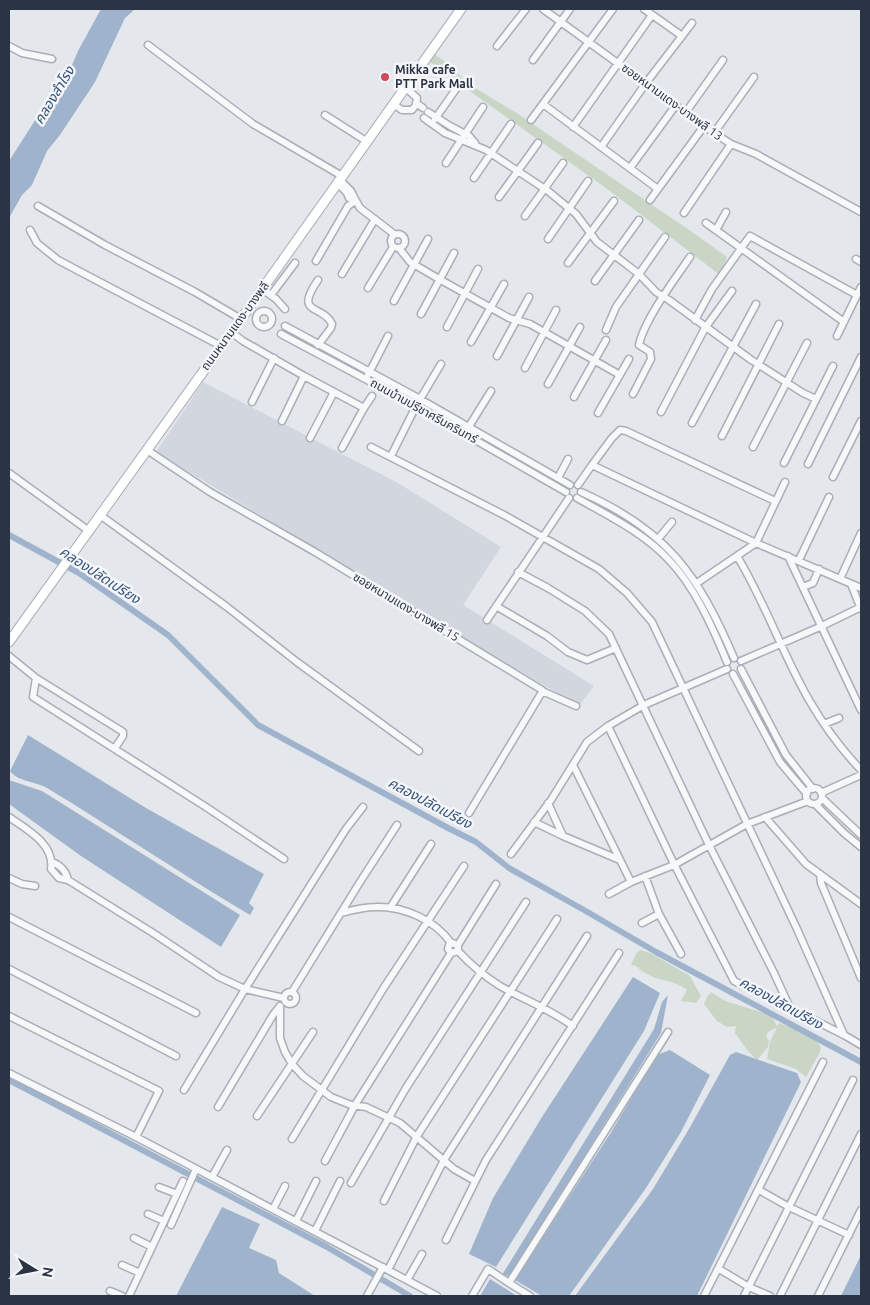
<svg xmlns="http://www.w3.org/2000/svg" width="870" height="1305" viewBox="0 0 870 1305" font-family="Ubuntu,'Noto Sans Thai',sans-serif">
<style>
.built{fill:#d2d6de}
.green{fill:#c9d6c5}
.water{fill:#9fb4cc}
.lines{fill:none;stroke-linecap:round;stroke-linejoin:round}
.canal{stroke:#9fb4cc;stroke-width:6}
.street-casing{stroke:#a9aeb7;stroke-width:9}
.secondary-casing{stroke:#a9aeb7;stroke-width:11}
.street{stroke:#f7f8fa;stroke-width:6}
.secondary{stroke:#fff;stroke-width:9}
.poi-dot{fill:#d1495b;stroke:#f4f6f9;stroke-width:2}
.labels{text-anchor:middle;stroke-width:5;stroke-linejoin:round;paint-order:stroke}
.poi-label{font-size:12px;font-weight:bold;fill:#2b3445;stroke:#f4f6f9;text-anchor:start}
.street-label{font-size:12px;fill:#2b3445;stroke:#f4f6f9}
.water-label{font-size:14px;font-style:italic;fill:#34527a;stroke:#f4f6f9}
</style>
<rect width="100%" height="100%" fill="#e4e7ec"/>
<path class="built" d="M203 382 398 483 501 547 463 605 594 686 579 706 452 631 156 452Z"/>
<path class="green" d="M434 54 443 60 470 85 515 112 692 232 727 257 720 275 610 191 471 92 430 62Z
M640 950 650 953 690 976 701 996 696 1003 681 1001 687 990C675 980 657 981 645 973 639 970 638 965 631 965L636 954Z
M711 992 725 1001 764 1013 773 1018 777 1026 779 1023C794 1029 812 1033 821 1047L820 1052 806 1077 796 1069 767 1059 770 1042 777 1027 768 1032 766 1037 769 1041 768 1047 757 1060 747 1050 735 1033 736 1026 727 1027 717 1021 704 1004 707 997Z"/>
<path class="water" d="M101 9H135L125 18 95 82 60 135 47 151 32 185 22 195 9 218V161L41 111 57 100 78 51Z
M28 735 146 808 264 874 249 903 254 908 250 915C181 874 115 829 47 788 35 781 18 782 10 771Z
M9 780 42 791 240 915 221 947 81 856 9 804Z
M633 977 660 993 644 1031 496 1267 469 1254 493 1198 542 1117Z
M668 995 661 1033 510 1276 502 1275 654 1029 662 1002Z
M670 1050 710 1075 681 1132 646 1188 569 1296H542L515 1280 610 1134 657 1055Z
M736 1052 797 1073 801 1082 697 1296H575L653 1189 689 1129 730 1055Z
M222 1207 260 1224 249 1248 276 1260 279 1273 315 1296H176Z
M861 1255V1296H841Z
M490 1279 517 1296H480Z"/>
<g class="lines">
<path class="canal" d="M9 535 79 573 168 635 258 725 448 828 476 842 509 868 584 910 656 952 861 1062
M9 1080 327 1247 410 1296"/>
<g class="street-casing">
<path id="street" d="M543 9 714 133 731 144 756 154 861 212
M644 9 682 36
M148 45 253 124 342 176
M9 46 22 53 52 59
M497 46 526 9
M533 60 570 9
M416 103 423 108
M393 104 402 110H412L416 105 417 98 405 87
M543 104 658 189
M428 112 450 126 469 136 475 143
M686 112 723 60
M325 115 366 141
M424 118 445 133 486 150 548 191 576 214 597 242 639 274 656 292 669 300 750 359 803 393 816 399
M435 119 456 89
M531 120 613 9
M573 127 652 15
M714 133 754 77
M601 147 646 83 692 23
M446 163 483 107
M630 168 676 105
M474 178 511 124
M339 179 351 191 354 197
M337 182 347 193 349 198
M499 197 538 143
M355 199 360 208 394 234
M650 200 704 126
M38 206 105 245 195 292 241 319
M684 213 731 144
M525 216 563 163
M706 223 844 322
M30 230 37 243 58 260 221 346
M716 230 726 212
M391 241a7 7 0 1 1 14 0a7 7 0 1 1-14 0Z
M548 239 588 181
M399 248 410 262 439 279 509 318 530 324 620 375
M856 259 861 262
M316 261 348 206 355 201
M568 263 614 201
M342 274 375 219
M595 281 639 220
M368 288 393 247
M262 289 276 299 285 309
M271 295 295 263
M394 301 428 239
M256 319a8 8 0 1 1 16 0a8 8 0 1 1-16 0Z
M421 314 454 253
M695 320 712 289 750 236 857 295
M285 326 420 399 570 485
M447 327 478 269
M606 330 616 307 665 237
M231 332 243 341 304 376 364 408
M281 334 416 406 566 492
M837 336 861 287
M471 342 504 284
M318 345 331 328 332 324C323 304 293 316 318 280
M497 356 529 297
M525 368 556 310
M368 375 388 336
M548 384 580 327
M633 394 651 359 650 352 639 345C644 320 675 279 690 257
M574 397 606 340
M252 402 274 358
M661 412 705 328 732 291
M598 413 629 359
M282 421 304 376
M692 423 756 304
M468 428 491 391
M722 436 779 324
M310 438 334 392
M371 447 504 515 599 569 627 593 652 622 797 929 844 1035 861 1045
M753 447 807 343
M342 448 364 408 372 396
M147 450 210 492 315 552 542 690V692L469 813
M391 456 416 406 441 364
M784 463 833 366
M808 464 861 357
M592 465 612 438 620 430 626 431 775 501
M9 473 89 531
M833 477 861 421
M558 478 568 459
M578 485 592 465 756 543 861 588
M581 492C667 530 698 574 734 658
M577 498C609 516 644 533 669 560 695 587 713 628 727 662
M100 515 227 607 297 662 419 751
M658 539 672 522
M737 556C765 602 782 653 809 700 824 726 841 749 861 770
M788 556 861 710
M799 560 829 497
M518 572 548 588 585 611 609 634 709 845 774 973 790 1008 844 1035
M840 579 861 533
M697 583 756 543 785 482
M851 584 861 609
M803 587 813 583 819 569
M496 606 547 636 568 652 587 660 616 648
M487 620 569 498
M9 656 36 678 33 697 206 807 284 859
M741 661 822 626 861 607
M741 669 786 755 813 789
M733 674 780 762 807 794
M36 678 120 730 123 732V736L115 748
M542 691 576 706
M824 724 839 718
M608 726 644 705 727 669
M573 765 631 882 609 894
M806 796a8 8 0 1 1 16 0a8 8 0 1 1-16 0Z
M821 793 861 775
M822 798 861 835
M548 803 563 836 620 860
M815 804 844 833 861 847
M9 817C26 829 55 844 51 869L59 878 68 880 153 933 219 977 245 989 284 998
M765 817 806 864 861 904
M534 822 563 836
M511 854 551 800 587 742 608 726 673 862 734 981 790 1008
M52 862C60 865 66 871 68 880
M820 874 821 883 861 978
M645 876 659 914 681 954
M9 878 22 884 35 886
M631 882 674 865 747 824 808 801
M390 908 431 844
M341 913C352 910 364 907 376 907 404 906 435 920 451 943
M9 917 196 1013
M642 923 659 914
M458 945 496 884
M458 951 451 953 448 949 449 945 453 943 458 946V951C471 965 484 976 500 986 525 1000 549 1009 573 1026
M9 969 176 1056
M284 998a6 6 0 1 1 12 0a6 6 0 1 1-12 0Z
M292 992 360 882 397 825
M280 1007V1038L285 1052 292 1064 303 1076 331 1097 351 1105 366 1107 400 1123 454 1169 475 1181
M9 1016 159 1091 136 1137
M9 1073 136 1137 437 1296
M184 1090 245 989 346 829 363 807
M218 1107 273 1015 280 1006
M257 1116 313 1032
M292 1139 383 989 464 866
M325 1161 355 1105 451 953
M212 1177 227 1150
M351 1183 406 1088 526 902
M159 1187 177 1194
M759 1190 789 1207 849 1235
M384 1201 417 1136 557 919
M273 1209 285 1186
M148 1214 164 1221
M296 1221 316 1181
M171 1225 196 1169
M315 1231 340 1181
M134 1238 152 1247
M446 1240 486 1160 619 953
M122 1265 140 1273
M390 1266 444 1160 587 936
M719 1269 749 1287 770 1296
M407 1280 422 1254
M509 1283 530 1296
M110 1291 122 1296
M129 1296 183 1181
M367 1296 383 1267
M472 1296 488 1269 509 1283 668 1032
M704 1296 823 1062
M744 1296 853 1080
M780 1296 861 1134
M818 1296 861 1210"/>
</g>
<g class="secondary-casing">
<path id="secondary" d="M9 642 251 305 461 9"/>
</g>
<use href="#street" class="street"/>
<use href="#secondary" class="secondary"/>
</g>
<circle class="poi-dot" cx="385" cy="77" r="5"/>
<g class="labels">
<g class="poi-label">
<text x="395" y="74">Mikka cafe<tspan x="395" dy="14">PTT Park Mall</tspan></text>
</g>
<g class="street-label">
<text transform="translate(672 102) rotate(36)" y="4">ซอยหนามแดง-บางพลี 13</text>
<text transform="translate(235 326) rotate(-54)" y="4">ถนนหนามแดง-บางพลี</text>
<text transform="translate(424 411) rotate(29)" y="4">ถนนบ้านปรีชาศรีนครินทร์</text>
<text transform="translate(406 607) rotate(31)" y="4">ซอยหนามแดง-บางพลี 15</text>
</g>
<g class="water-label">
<text transform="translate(54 95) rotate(-59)" y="5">คลองสำโรง</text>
<text transform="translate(100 575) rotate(33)" y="5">คลองปลัดเปรียง</text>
<text transform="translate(430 803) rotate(28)" y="5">คลองปลัดเปรียง</text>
<text transform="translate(781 1003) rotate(29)" y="5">คลองปลัดเปรียง</text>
</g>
</g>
<rect width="870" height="1305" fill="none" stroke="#2b3445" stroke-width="20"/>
<g transform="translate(35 1270) rotate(100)" stroke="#f4f6f9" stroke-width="4" paint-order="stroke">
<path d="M0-4L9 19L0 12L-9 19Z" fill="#2b3445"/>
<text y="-8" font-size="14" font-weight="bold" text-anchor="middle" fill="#2b3445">N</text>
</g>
</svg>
